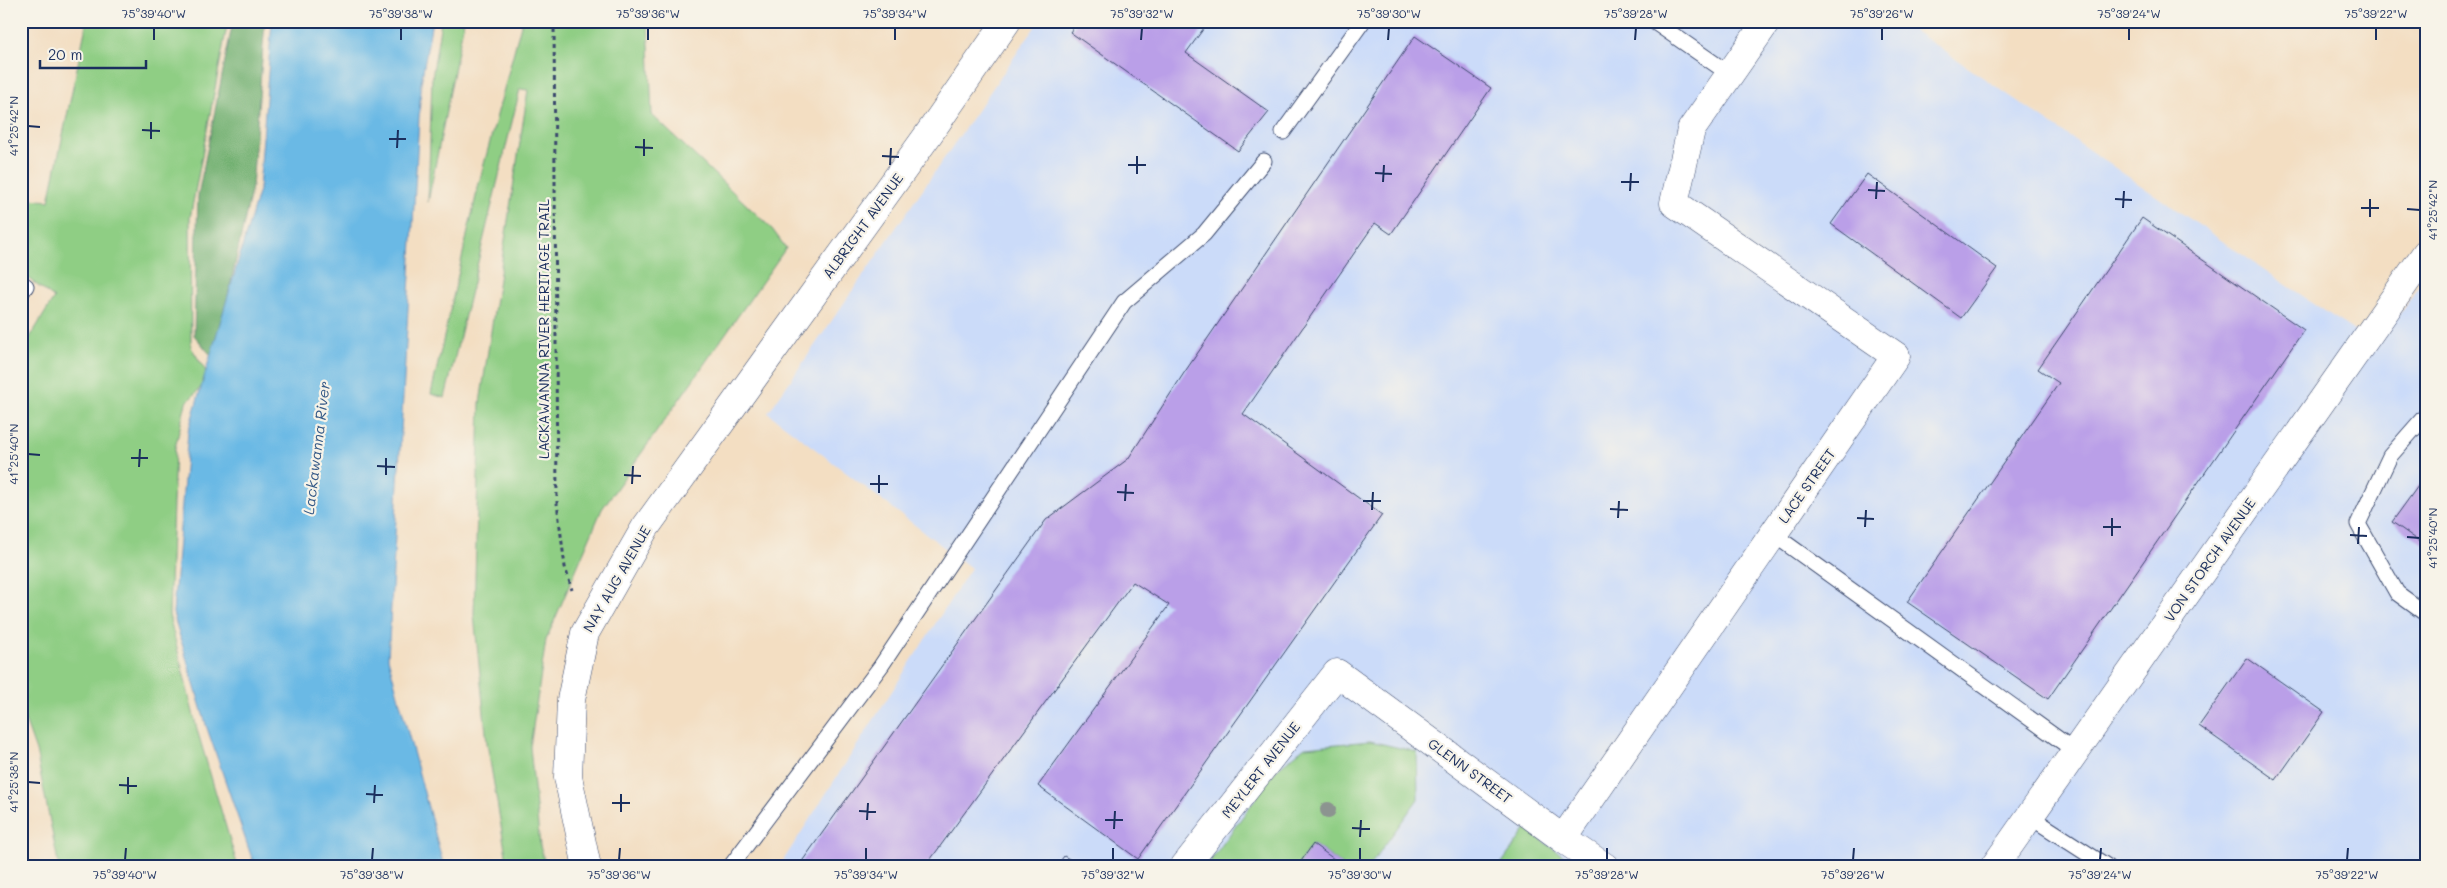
<svg xmlns="http://www.w3.org/2000/svg" width="2447" height="888" viewBox="0 0 2447 888" font-family="Mali,sans-serif">
<style>
.built{fill:#cbdbf9}
.green{fill:#8fce84;stroke:#557e71}
.forest{fill:#73b172;stroke:#477068}
.water{fill:#6ab9e5;stroke:#4274a2}
.building{fill:#ba9fe8}
.lines{fill:none;stroke-linecap:round;stroke-linejoin:round}
.service-casing{stroke:#3b496d;stroke-width:17}
.minor-casing{stroke:#3b496d;stroke-width:29}
.path{stroke:#3b496d;stroke-width:3;stroke-dasharray:4 4;stroke-linecap:butt}
.service{stroke:#fff;stroke-width:15}
.minor{stroke:#fff;stroke-width:28}
.tree{fill:#8c9490}
.ticks{fill:none;stroke:#1b2f5e;stroke-width:2}
.labels{text-anchor:middle;stroke-width:4.5;stroke-linejoin:round;paint-order:stroke}
.street-label{font-size:14px;fill:#1b2f5e;stroke:#f7f3e8}
.water-label{font-size:15px;font-style:italic;fill:#335886;stroke:#f7f3e8}
.neatline{fill:none;stroke:#1b2f5e;stroke-width:2}
.ticks-label{font-size:12px;text-anchor:middle;fill:#1b2f5e}
</style>
<rect width="100%" height="100%" fill="#f7f3e8"/>
<filter id="ink" filterUnits="userSpaceOnUse"><feTurbulence type="fractalNoise" baseFrequency=".02" numOctaves="2"/><feDisplacementMap in="SourceGraphic" scale="10" xChannelSelector="R" yChannelSelector="G"/><feConvolveMatrix kernelMatrix="1 2 1 2 8 2 1 2 1" color-interpolation-filters="sRGB"/></filter>
<filter id="wash" filterUnits="userSpaceOnUse"><feTurbulence type="fractalNoise" baseFrequency=".0096" numOctaves="4" result="noise"/><feDisplacementMap in="SourceGraphic" scale="20" xChannelSelector="R" yChannelSelector="G"/><feGaussianBlur stdDeviation="1.12" result="paint"/><feColorMatrix in="noise" values="0 0 0 0 0 0 0 0 0 0 0 0 0 0 0 0 0 1.4 0 .05"/><feComposite in="paint" operator="in"/></filter>
<g filter="url(#wash)">
<rect width="100%" height="100%" fill="#f3dec2"/>
<path class="built" d="M1039 21H1900L2376 346 2426 277V867H1579L1526 829 1499 867H1369L1418 799 1370 741 1305 747 1277 769 1206 867H779L971 568 768 413Z"/>
<path class="green" d="M87 21H228L190 218 191 347 210 378 186 403 175 448 169 615 198 733 238 867H59L36 751 21 709V352L54 298 21 273V198L49 201Z
M441 21H464L428 202 432 78Z
M522 21H648L652 115 772 229 786 248 602 509 546 640 530 747 540 846 546 867H508L487 743 474 615 480 403 528 90 520 89 445 398 431 394 479 183Z
M1370 741 1417 752 1418 799 1369 867H1345L1313 844 1297 867H1206L1277 769 1305 747Z
M1526 829 1579 867H1499Z"/>
<path class="forest" d="M233 21H265L252 187 214 359 194 335 198 195Z"/>
<path class="water" d="M272 21H432L421 83 388 658 444 867H255L207 728 173 613 188 432 259 190Z"/>
<g id="blocks">
<path class="building" d="M1078 21H1209L1186 53 1269 112 1238 151 1070 32Z
M1415 36 1491 88 1391 234 1375 223 1243 414 1382 515 1138 859 1038 786 1169 605 1133 582 925 867H798L1046 520 1128 459 1184 373Z
M1867 174 1997 268 1961 318 1831 224Z
M2142 218 2304 330 2048 699 1907 602 2059 383 2038 369Z
M2426 475V546L2392 522Z
M2247 658 2324 712 2276 780 2199 726Z
M1313 844 1345 867H1297Z
M1064 856 1083 867H1056Z"/>
</g>
</g>
<g filter="url(#ink)">
<use href="#blocks" fill-opacity="0" stroke="#3b496d" stroke-width="1"/>
<g class="lines">
<g class="service-casing">
<path id="service" d="M1653 21 1731 75
M1283 132 1363 21
M21 283 26 286 21 293
M2426 415 2390 456 2358 524 2397 593 2426 614
M1773 534 2075 751
M2029 816 2108 867
M730 867 881 666 1124 302 1204 234 1264 161"/>
</g>
<g class="minor-casing">
<path id="minor" d="M1563 839 1896 356 1674 203 1691 130 1767 21
M587 867 568 777 571 700 585 633 645 528 928 135 1007 21
M1184 867 1337 673 1563 839 1605 867
M1994 867 2426 253"/>
</g>
<path class="path" d="M554 21 557 503 565 567 572 590"/>
<use href="#service" class="service"/>
<use href="#minor" class="minor"/>
</g>
<circle class="tree" cx="1328" cy="810" r="8"/>
</g>
<path class="ticks" d="M154 40V28M401 40V28M648 40V28M895 40V28M1141 40 1142 28M1388 40 1389 28M1635 40 1636 28M1882 40V28M2129 40V28M2376 40V28M28 126 40 127M142 130 160 131M151 139V122M389 139H406M635 147 653 148M397 148 398 130M644 156V139M882 156 899 157M890 165 891 148M1128 165H1146M1375 173 1392 174M1137 174V156M1383 182 1384 165M1621 182H1639M1868 190 1885 191M1630 191 1631 173M1876 199 1877 182M2115 199 2132 200M2123 208 2124 191M2361 208H2379M2407 209 2420 210M2370 217V199M28 454 40 455M131 458H148M377 466 395 467M139 467 140 449M386 475V458M624 475 641 476M632 484 633 466M870 484H888M1117 492 1134 493M879 493V475M1125 501 1126 484M1363 501H1381M1610 509 1628 510M1372 510 1373 492M1618 518 1619 501M1857 518 1874 519M1865 527 1866 510M2103 527H2121M2350 535 2367 536M2112 536V518M2407 537 2420 538M2358 544 2359 527M28 782 40 783M119 785 137 786M128 794V777M366 794 383 795M374 803 375 785M612 803H630M859 811 876 812M621 812V794M867 820 868 803M1105 820H1123M1352 828 1370 829M1114 829 1115 811M1360 837 1361 820M125 860 126 848M372 860 373 848M619 860 620 848M866 860V848M1113 860V848M1360 860V848M1607 860V848M1853 860 1854 848M2100 860 2101 848M2347 860 2348 848"/>
<g class="labels">
<g class="street-label">
<text transform="translate(863 226) rotate(-54)" y="5">ALBRIGHT AVENUE</text>
<text transform="translate(544 329) rotate(-90)" y="5">LACKAWANNA RIVER HERITAGE TRAIL</text>
<text transform="translate(1807 486) rotate(-55)" y="5">LACE STREET</text>
<text transform="translate(2210 560) rotate(-55)" y="5">VON STORCH AVENUE</text>
<text transform="translate(617 579) rotate(-60)" y="5">NAY AUG AVENUE</text>
<text transform="translate(1261 770) rotate(-52)" y="5">MEYLERT AVENUE</text>
<text transform="translate(1470 771) rotate(36)" y="5">GLENN STREET</text>
</g>
<g class="water-label">
<text transform="translate(317 448) rotate(-83)" y="5">Lackawanna River</text>
</g>
</g>
<rect width="2447" height="888" fill="none" stroke="#f7f3e8" stroke-width="55"/>
<path d="M40 60v8h106v-8" fill="none" stroke="#1b2f5e" stroke-width="2.5"/>
<text x="48" y="60" font-size="15" fill="#1b2f5e" stroke="#f7f3e8" stroke-width="4" paint-order="stroke">20 m</text>
<rect x="28" y="28" width="2392" height="832" class="neatline"/>
<g class="ticks-label">
<text x="154" y="18">75°39'40"W</text>
<text x="401" y="18">75°39'38"W</text>
<text x="648" y="18">75°39'36"W</text>
<text x="895" y="18">75°39'34"W</text>
<text x="1142" y="18">75°39'32"W</text>
<text x="1389" y="18">75°39'30"W</text>
<text x="1636" y="18">75°39'28"W</text>
<text x="1882" y="18">75°39'26"W</text>
<text x="2129" y="18">75°39'24"W</text>
<text x="2376" y="18">75°39'22"W</text>
<text transform="translate(14 126) rotate(-90)" y="4">41°25'42"N</text>
<text transform="translate(2433 210) rotate(-90)" y="4">41°25'42"N</text>
<text transform="translate(14 454) rotate(-90)" y="4">41°25'40"N</text>
<text transform="translate(2433 538) rotate(-90)" y="4">41°25'40"N</text>
<text transform="translate(14 782) rotate(-90)" y="4">41°25'38"N</text>
<text x="125" y="879">75°39'40"W</text>
<text x="372" y="879">75°39'38"W</text>
<text x="619" y="879">75°39'36"W</text>
<text x="866" y="879">75°39'34"W</text>
<text x="1113" y="879">75°39'32"W</text>
<text x="1360" y="879">75°39'30"W</text>
<text x="1607" y="879">75°39'28"W</text>
<text x="1853" y="879">75°39'26"W</text>
<text x="2100" y="879">75°39'24"W</text>
<text x="2347" y="879">75°39'22"W</text>
</g>
</svg>
